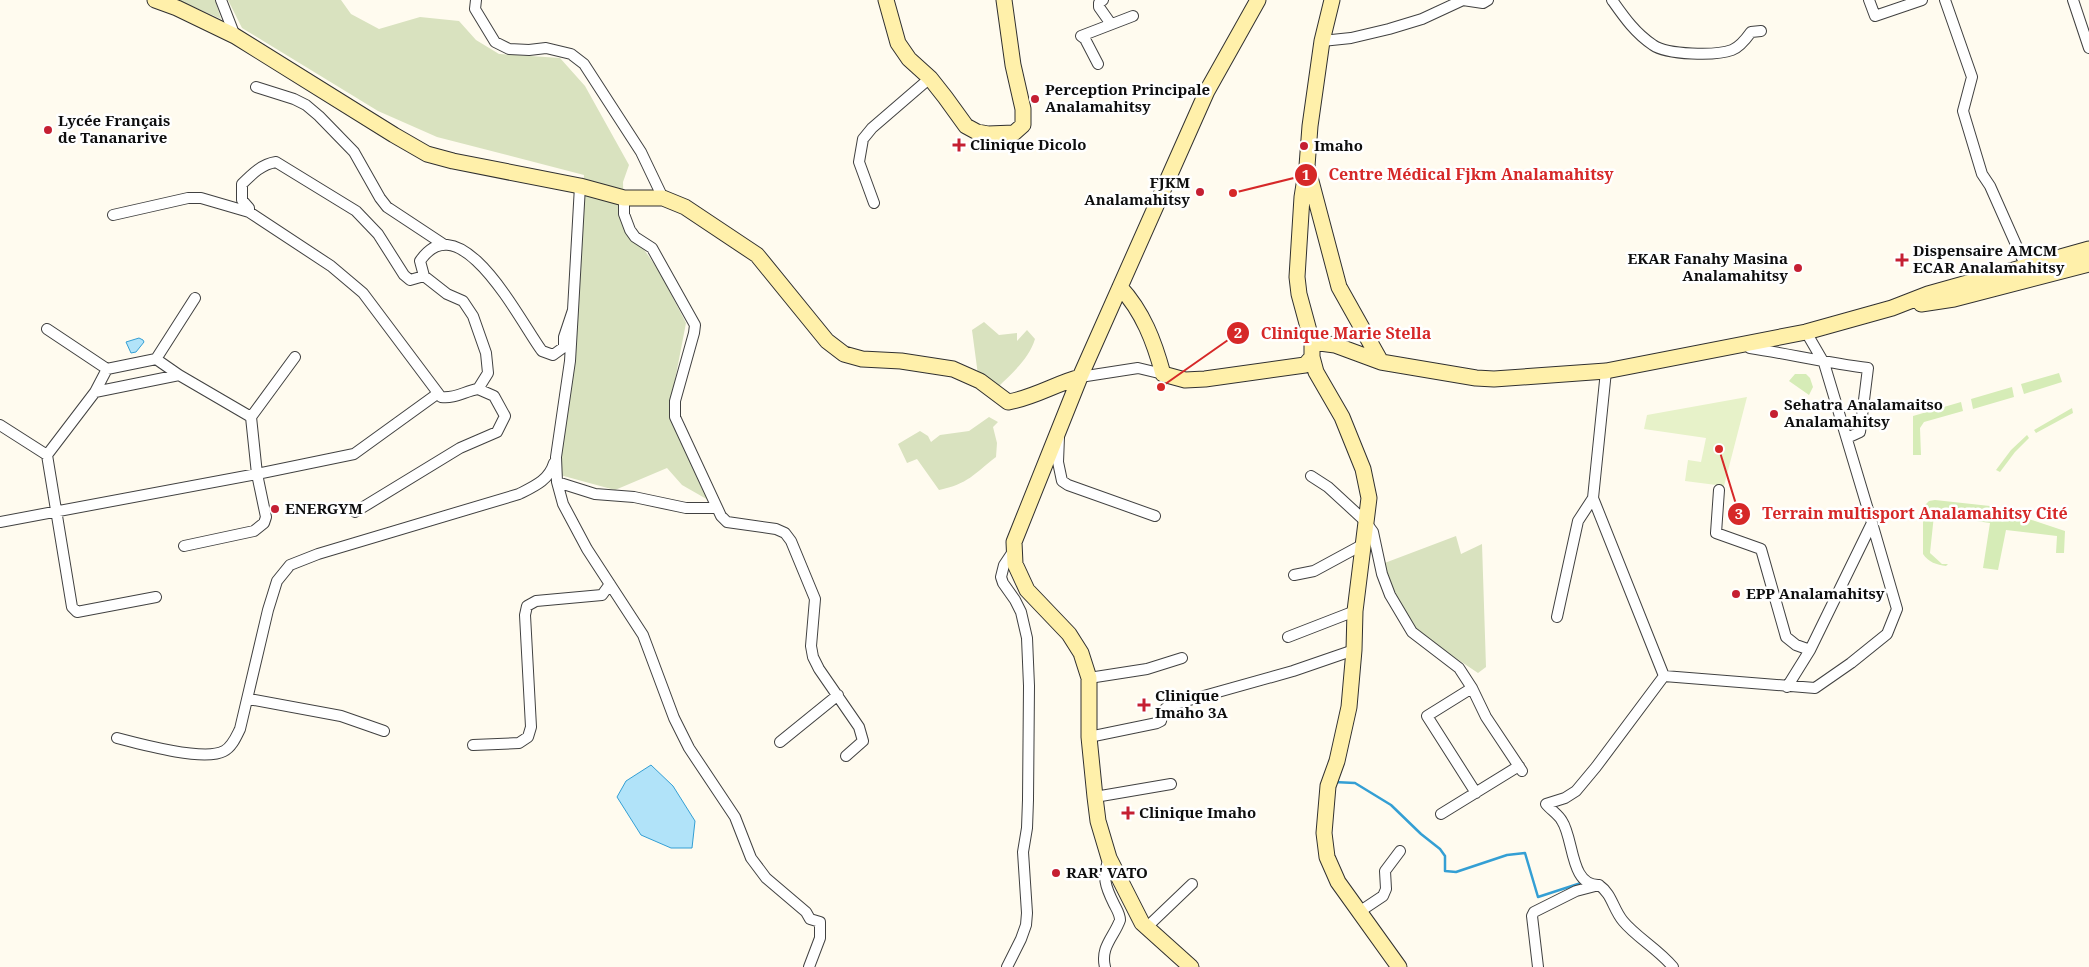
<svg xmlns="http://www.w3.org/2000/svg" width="2089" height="967" viewBox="0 0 2089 967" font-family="'Noto Serif',serif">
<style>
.green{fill:#d6ecb7}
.cemetery{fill:#d9e2bf}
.pitch{fill:#e7f2c9}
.water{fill:#b1e3f9;stroke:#349fd4}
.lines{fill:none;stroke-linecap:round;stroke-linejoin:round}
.stream{stroke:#349fd4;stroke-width:2.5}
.street-casing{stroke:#414141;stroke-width:12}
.secondary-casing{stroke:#303030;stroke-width:17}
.street{stroke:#fff;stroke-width:10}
.secondary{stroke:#fff0aa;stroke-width:15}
.poi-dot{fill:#c51f32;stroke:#fff;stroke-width:2}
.labels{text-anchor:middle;stroke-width:5;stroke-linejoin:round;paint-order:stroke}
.poi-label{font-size:15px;font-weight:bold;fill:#0e0e0e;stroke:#fff;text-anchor:start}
.leader{fill:none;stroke:#d62828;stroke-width:2}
.callout-dot{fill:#d62828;stroke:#fff;stroke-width:2}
.mark-label{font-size:15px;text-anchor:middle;font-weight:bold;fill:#fff}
.callout-label{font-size:16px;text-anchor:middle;font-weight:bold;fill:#d62828;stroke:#fff;stroke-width:5;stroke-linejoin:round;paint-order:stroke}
</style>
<rect width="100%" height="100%" fill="#fffbef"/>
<path class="green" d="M2059 373 2062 382 2024 394 2021 384Z
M1795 374H1806L1810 378 1813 387 1809 395 1789 381Z
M2012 387 2014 397 1973 409 1971 399Z
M1961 402 1963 411 1924 422 1920 428 1921 455H1913V416Z
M2072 408 2073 413 2036 433 2034 430Z
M2027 435 2029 438 2015 452 2000 472 1996 470 2011 450Z
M1935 500 1990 506 2065 531 2064 553H2056L2057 536 2006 530 1998 570 1983 568 1990 523 1934 515 1930 553 1942 564H1948L1946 566C1937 565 1928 562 1923 554V507L1929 501Z"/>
<path class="cemetery" d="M178 0H215L221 19Z
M228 0H341L351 14 379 29 420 17 459 21 476 40 499 54 560 58 585 86 629 165 623 182 624 221 659 271 686 323 669 411 710 501 682 485 667 468 615 490 560 475 575 266 584 175 437 137 378 111 242 28Z
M984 322 999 335 1017 333V341L1027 330 1035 339C1029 359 1012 373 997 388L978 375 972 330Z
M989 417 998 422 993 427 997 443 996 457C974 474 968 484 939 490L917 459 907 463 898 444 920 431 928 436 931 442 940 435 969 431Z
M1456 536 1461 554 1482 544 1486 667 1478 673 1417 632 1397 599 1382 564Z"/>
<path class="pitch" d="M1747 397 1724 486 1685 481 1688 460 1701 462 1706 438 1644 429 1647 415Z"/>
<path class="water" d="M139 338 143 340 144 342 136 352 131 353 126 342Z
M651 765 673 786 695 821 692 848H671L641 835 617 797 626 781Z"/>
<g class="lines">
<path class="stream" d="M1334 782 1355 783 1391 805 1421 834 1440 849 1445 856V871L1456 872 1507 855 1525 853 1538 897 1581 883"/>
<g class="street-casing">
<path id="street" d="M221 0 235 36
M476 0 475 9 495 42 509 49 529 50 546 48 571 54 584 64 641 152 663 198
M1103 0 1099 3V7L1111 24
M1612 0C1624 17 1635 33 1653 45 1667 55 1716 56 1732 50 1740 47 1746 39 1751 32L1761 31
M1869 0 1875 16 1922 0
M1945 0 1972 77 1963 111 1982 174 1990 186 2026 267
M2073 0 2089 48
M1322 41 1351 38 1389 29 1422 19 1463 0 1483 3 1488 0
M1098 64 1085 39 1081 36 1133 16
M256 87 294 99 306 105 319 116 354 152 380 198 387 207 443 244
M624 198V214L630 230 635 237 652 248 695 325 694 333 675 401V417L721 516 727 522 776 529 785 533 791 541 815 599 811 646 813 657 819 669 859 727 863 741 846 756
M874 203 859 162 863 139 872 128 930 78
M249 212V208L242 200V184C252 174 262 164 276 162L356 211 378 234 404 275 410 280 424 276
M113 215 188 198H201L249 212 331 266 363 293 441 397C455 399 465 391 478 389L494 396 505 416 497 432 460 448 355 512
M573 310 570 361 556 457 557 482 563 504 587 549 643 635 674 718 689 748 735 817 751 858 766 878 806 912 810 919 820 922V938L809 967
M47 329 107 369 156 359 179 375 251 417
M1749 343 1750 348C1789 354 1828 363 1868 368L1860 432 1847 438
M156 359 195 298
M107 369 95 392 179 375
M1606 371 1593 498 1664 676 1815 688 1851 663 1887 634 1897 609 1872 523
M1080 377 1138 368 1163 374
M478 389 488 373 486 353 473 316 463 301 447 294 424 276 420 261C461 201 522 325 542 351L553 355 564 347V337L573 310 580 186
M95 392 47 455 72 607 77 612 156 597
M0 425 47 455
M1059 437 1058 462 1062 481 1068 485 1155 516
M1311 476 1328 487 1365 521 1373 532 1382 574 1390 595 1412 632 1459 668 1472 688 1486 717 1522 771
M557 482 595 494 634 497 686 508H716
M1719 490 1716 533 1761 549 1786 637 1796 645 1810 650
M0 522 257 474 354 454 437 394
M184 546 254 531 264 523 266 517 257 474 251 417 295 357
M1294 575 1314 571 1362 545
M1557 617 1578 521 1593 498
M1288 637 1355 611
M1089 678 1147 669 1182 658
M1787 687 1810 650 1872 523 1824 363 1806 332
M1472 688 1427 716 1476 793
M249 699 341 716 384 731
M1089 737 1157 723 1161 721 1163 711 1168 706 1293 671 1354 650
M117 738C140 744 204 762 224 751 232 747 236 737 240 729L268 610 277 581 290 565 318 554 519 494C535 486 549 480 554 463
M780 742 838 695
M473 745 519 743 528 737 531 727 525 615 527 606 536 601 602 595 610 584
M1095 797 1171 784
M1441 814 1519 766
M1599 885C1570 886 1574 839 1562 821 1559 815 1551 810 1546 804L1565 798 1576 791 1596 767 1664 676
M1359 912 1383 896 1386 889 1385 871 1400 851
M1147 927 1192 884
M1007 967 1021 939 1026 925 1027 913 1023 852 1027 828 1028 800 1029 686 1027 638 1021 612 1015 600 1003 583 1001 577 1004 565 1014 550
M1105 967C1100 947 1114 937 1120 920 1120 914 1117 910 1114 904 1105 886 1102 877 1109 858
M1538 967 1532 916 1534 912 1576 891 1599 885C1612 894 1613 909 1623 921 1636 937 1658 949 1673 967"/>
</g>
<g class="secondary-casing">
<path id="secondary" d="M155 0 177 8 235 36 394 135 427 154 453 161 580 186 624 198H663L685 207 757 255 827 341 844 354 862 359 901 361 953 369 980 381 1008 402C1033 398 1055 384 1080 377
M886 0 898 43 909 59 930 78 945 97 966 126 977 132 988 134 1014 133 1023 125V109L1013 65 1004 0
M1332 0 1322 41 1310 126 1307 166 1339 287 1381 362
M1120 287C1143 312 1154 341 1163 374L1185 380 1205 379 1305 365 1312 357V342L1299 294 1297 277 1302 197 1307 166
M1921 304 1954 299 2089 264
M1312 342 1335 345 1381 362 1476 378 1494 379 1606 371 1806 332 1892 308 1928 294 2089 249
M1312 357 1316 372 1342 417 1363 469 1369 498 1355 611 1354 650 1349 707 1337 761 1328 786 1324 833 1327 857 1338 882 1399 967
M1191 967 1142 923 1109 858 1098 821 1095 797 1089 737V678L1081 653 1069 634 1027 590 1015 564 1014 542 1080 377 1207 91 1258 0"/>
</g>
<use href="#street" class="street"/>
<use href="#secondary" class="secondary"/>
</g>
<g class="poi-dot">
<circle cx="1035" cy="99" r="5"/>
<circle cx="48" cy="130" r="5"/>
<path d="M956.5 137.5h5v5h5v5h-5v5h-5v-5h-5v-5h5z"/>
<circle cx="1304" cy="146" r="5"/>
<circle cx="1200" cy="192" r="5"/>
<path d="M1899.5 252.5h5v5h5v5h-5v5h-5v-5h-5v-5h5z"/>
<circle cx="1798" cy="268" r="5"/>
<circle cx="1774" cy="414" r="5"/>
<circle cx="275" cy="509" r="5"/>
<circle cx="1736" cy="594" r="5"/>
<path d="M1141.5 697.5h5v5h5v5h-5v5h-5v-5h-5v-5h5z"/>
<path d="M1125.5 805.5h5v5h5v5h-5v5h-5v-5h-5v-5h5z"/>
<circle cx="1056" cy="873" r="5"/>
</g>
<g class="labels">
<g class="poi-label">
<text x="1045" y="95">Perception Principale<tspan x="1045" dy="17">Analamahitsy</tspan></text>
<text x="58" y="126">Lycée Français<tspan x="58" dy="17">de Tananarive</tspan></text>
<text x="970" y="150">Clinique Dicolo</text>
<text x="1314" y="151">Imaho</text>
<text x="1190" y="188" text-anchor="end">FJKM<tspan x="1190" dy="17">Analamahitsy</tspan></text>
<text x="1913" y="256">Dispensaire AMCM<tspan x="1913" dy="17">ECAR Analamahitsy</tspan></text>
<text x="1788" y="264" text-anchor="end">EKAR Fanahy Masina<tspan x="1788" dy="17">Analamahitsy</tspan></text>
<text x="1784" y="410">Sehatra Analamaitso<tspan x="1784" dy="17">Analamahitsy</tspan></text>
<text x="285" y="514">ENERGYM</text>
<text x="1746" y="599">EPP Analamahitsy</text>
<text x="1155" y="701">Clinique<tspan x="1155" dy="17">Imaho 3A</tspan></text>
<text x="1139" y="818">Clinique Imaho</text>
<text x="1066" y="878">RAR' VATO</text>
</g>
</g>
<path class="leader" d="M1233 193L1306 175M1161 387L1238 333M1719 449L1739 514"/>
<g class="callout-dot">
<circle cx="1233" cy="193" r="5"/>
<circle cx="1161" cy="387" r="5"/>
<circle cx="1719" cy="449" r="5"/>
<circle cx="1306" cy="175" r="12"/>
<circle cx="1238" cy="333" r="12"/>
<circle cx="1739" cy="514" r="12"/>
</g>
<g class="mark-label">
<text x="1306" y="180">1</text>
<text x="1238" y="338">2</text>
<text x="1739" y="519">3</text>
</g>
<g class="callout-label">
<text x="1471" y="180">Centre Médical Fjkm Analamahitsy</text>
<text x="1346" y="339">Clinique Marie Stella</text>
<text x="1915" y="519">Terrain multisport Analamahitsy Cité</text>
</g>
</svg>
